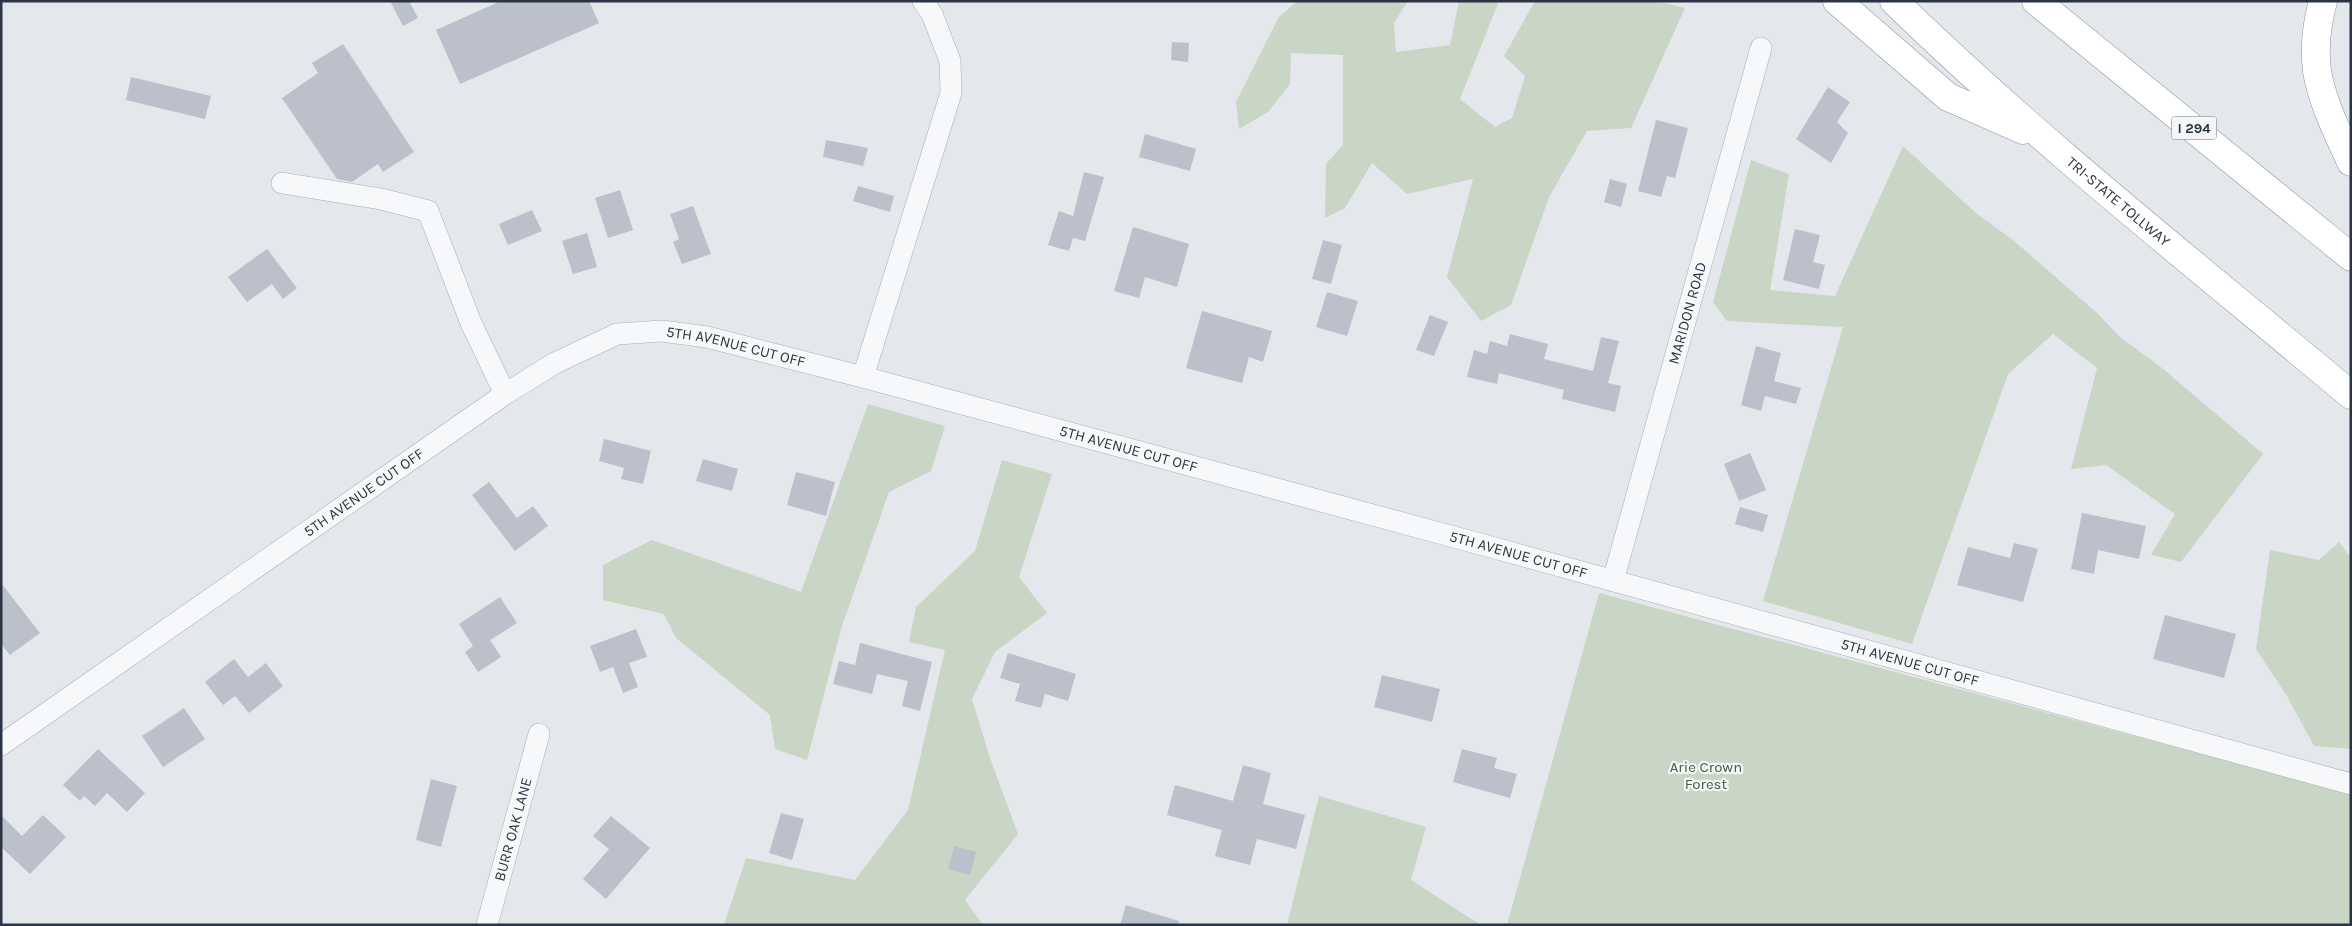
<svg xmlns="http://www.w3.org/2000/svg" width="2352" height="926" viewBox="0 0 2352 926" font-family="Karla,sans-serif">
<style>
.green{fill:#c9d6c5}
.building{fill:#bbc0ca}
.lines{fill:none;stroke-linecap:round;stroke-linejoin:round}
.minor-casing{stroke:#a9aeb7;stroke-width:22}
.highway-casing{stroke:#8b94a3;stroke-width:29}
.minor{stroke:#f7f8fa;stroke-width:21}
.highway{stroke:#fff;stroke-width:28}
.labels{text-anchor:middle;stroke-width:4.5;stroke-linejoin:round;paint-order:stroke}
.shield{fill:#f4f6f9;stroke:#676e7b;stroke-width:1}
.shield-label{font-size:14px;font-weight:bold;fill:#2b3445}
.street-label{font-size:15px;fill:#2b3445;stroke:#f4f6f9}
.park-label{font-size:15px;fill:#3f6138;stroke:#f4f6f9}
</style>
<rect width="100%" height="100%" fill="#e4e7ec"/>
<path class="green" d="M1297 1H1408L1394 23 1396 52 1450 45 1459 1H1499L1460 99 1495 127 1512 118 1525 76 1504 56 1535 1H1656L1685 8 1631 128 1587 131 1549 197 1511 305 1481 321 1447 277 1473 179 1407 194 1372 163 1345 208 1325 218 1326 164 1343 145V55L1291 53 1290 84 1268 112 1239 129 1236 102 1279 17Z
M1903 146 1977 214 2013 240 2098 314 2120 337 2162 368 2263 454 2181 562 2151 555 2175 514 2106 465 2071 469 2097 368 2053 334 2008 374 1912 644 1763 601 1843 327 1727 321 1713 302 1751 160 1789 174 1770 290 1835 296Z
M868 404 945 426 931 471 889 492 841 629 807 760 775 749 770 715 676 638 664 614 603 600V565L652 540 801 592Z
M1002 460 1052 474 1019 577 1047 613 995 652 972 699 990 758 1018 834 965 900 983 925H724L746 858 855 880 908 810 945 650 909 642 916 607 975 551Z
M2339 542 2351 558 2350 749 2314 746 2287 696 2256 649 2270 550 2319 560Z
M1599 593 2351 794V925H1507Z
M1319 796 1426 827 1411 880 1481 925H1287Z"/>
<path class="building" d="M390 1H409L418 18 403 26Z
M501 1H589L599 23 460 84 436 30Z
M1172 42 1189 43 1188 62 1171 60Z
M343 44 414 152 383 172 378 164 352 182 337 179 282 98 318 73 312 63Z
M131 77 211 96 205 119 126 100Z
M1828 87 1850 102 1837 122 1848 133 1831 163 1796 139Z
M1656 120 1688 128 1675 178 1667 176 1661 197 1638 191Z
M1145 134 1196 149 1190 171 1139 157Z
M826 140 868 148 863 166 823 157Z
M1084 172 1104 177 1085 241 1073 238 1069 251 1048 245 1059 211 1073 216Z
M1610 179 1627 184 1621 207 1604 202Z
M858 186 894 196 890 212 853 201Z
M620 190 633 230 608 238 595 198Z
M693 206 711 254 682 264 673 242 679 239 670 214Z
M532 210 542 231 508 245 499 224Z
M1133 227 1189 244 1177 287 1145 277 1139 298 1114 291Z
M1795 229 1820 235 1813 262 1825 265 1819 289 1783 280Z
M587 233 597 267 573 274 562 241Z
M1323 240 1342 245 1331 284 1312 279Z
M267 249 297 288 283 299 272 284 247 302 228 277Z
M1327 292 1358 301 1347 336 1316 327Z
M1202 311 1272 331 1263 362 1249 357 1242 383 1186 368Z
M1430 315 1448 322 1434 356 1416 350Z
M1510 334 1548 344 1544 359 1593 371 1601 337 1619 341 1608 383 1621 386 1615 412 1562 399 1564 390 1499 373 1497 384 1467 377 1474 350 1487 354 1490 341 1507 346Z
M1756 346 1781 353 1774 381 1801 388 1796 404 1765 396 1761 411 1741 405Z
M604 439 651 451 643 484 621 479 624 468 599 461Z
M1750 453 1766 490 1739 501 1724 464Z
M703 459 738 469 732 491 696 481Z
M796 472 835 482 826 516 787 505Z
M489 482 517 518 533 506 548 526 515 551 472 495Z
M1740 507 1768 515 1763 532 1735 524Z
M2082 513 2146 526 2139 559 2098 550 2094 574 2071 569Z
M2014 543 2038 549 2023 602 1957 585 1968 547 2010 558Z
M1 583 40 633 10 655 1 644Z
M500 597 517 623 490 640 501 657 478 672 465 652 473 646 459 624Z
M2165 615 2236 634 2224 678 2153 659Z
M636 629 647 657 629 663 638 687 623 693 613 667 600 672 590 646Z
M860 643 932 662 920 711 902 706 908 681 877 674 872 694 833 684 839 661 855 665Z
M1008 653 1076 674 1068 701 1045 694 1041 708 1015 701 1020 684 1000 678Z
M234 659 248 677 266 663 283 686 249 713 235 696 223 705 205 682Z
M1382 675 1440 689 1432 722 1374 707Z
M184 708 205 739 163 767 142 736Z
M98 749 145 793 127 812 107 793 95 806 84 796 80 801 63 785Z
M1462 749 1497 758 1494 768 1517 774 1510 798 1453 782Z
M1243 765 1271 773 1263 804 1305 815 1296 849 1257 839 1250 865 1215 856 1222 830 1167 815 1175 785 1233 801Z
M431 779 457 786 441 847 416 840Z
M781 813 804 819 792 860 769 853Z
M1 815 22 836 43 815 66 837 30 874 1 847Z
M611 816 650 848 606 899 583 879 609 849 593 836Z
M954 846 976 852 970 875 948 869Z
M1126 905 1179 921 1178 925H1120Z"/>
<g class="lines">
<g class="minor-casing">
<g id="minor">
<path d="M282 183 381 199 428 211 471 323 505 394"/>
<path d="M863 377 951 93 950 61 932 14 923 1"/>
<path id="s1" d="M1613 581 1761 48"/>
<path id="s2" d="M1 745 505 394 555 363 617 334 662 331 707 337 863 377 1480 544 2351 784"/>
<path id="s3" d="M487 925 539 734"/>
</g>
</g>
<g class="highway-casing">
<g id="highway">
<path d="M1837 1 1948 97 2023 130"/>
<path id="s4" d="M1894 1C2038 141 2197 266 2351 395"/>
<path d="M2036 1 2351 257"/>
<path d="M2323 1C2317 23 2314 48 2317 71 2322 102 2338 133 2351 162"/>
</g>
</g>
<use href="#minor" class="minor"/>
<use href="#highway" class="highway"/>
</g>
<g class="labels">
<rect class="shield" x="2171.5" y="116.5" width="45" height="23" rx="4"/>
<g class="shield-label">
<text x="2194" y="133">I 294</text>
</g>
<g class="street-label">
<text dy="5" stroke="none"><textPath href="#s4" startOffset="301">TRI-STATE TOLLWAY</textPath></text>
<text dy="5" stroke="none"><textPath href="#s1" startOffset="278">MARIDON ROAD</textPath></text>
<text dy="5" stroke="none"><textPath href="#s2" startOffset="862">5TH AVENUE CUT OFF</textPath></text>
<text dy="5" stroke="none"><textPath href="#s2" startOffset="1268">5TH AVENUE CUT OFF</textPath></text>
<text dy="5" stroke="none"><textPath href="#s2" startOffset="442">5TH AVENUE CUT OFF</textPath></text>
<text dy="5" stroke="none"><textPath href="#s2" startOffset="1672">5TH AVENUE CUT OFF</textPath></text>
<text dy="5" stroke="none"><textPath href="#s2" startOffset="2078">5TH AVENUE CUT OFF</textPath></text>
<text dy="5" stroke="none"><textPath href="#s3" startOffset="99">BURR OAK LANE</textPath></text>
</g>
<g class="park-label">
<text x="1706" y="772">Arie Crown<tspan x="1706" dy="17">Forest</tspan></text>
</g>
</g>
<rect width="2352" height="926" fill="none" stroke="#2b3445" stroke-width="5"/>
</svg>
